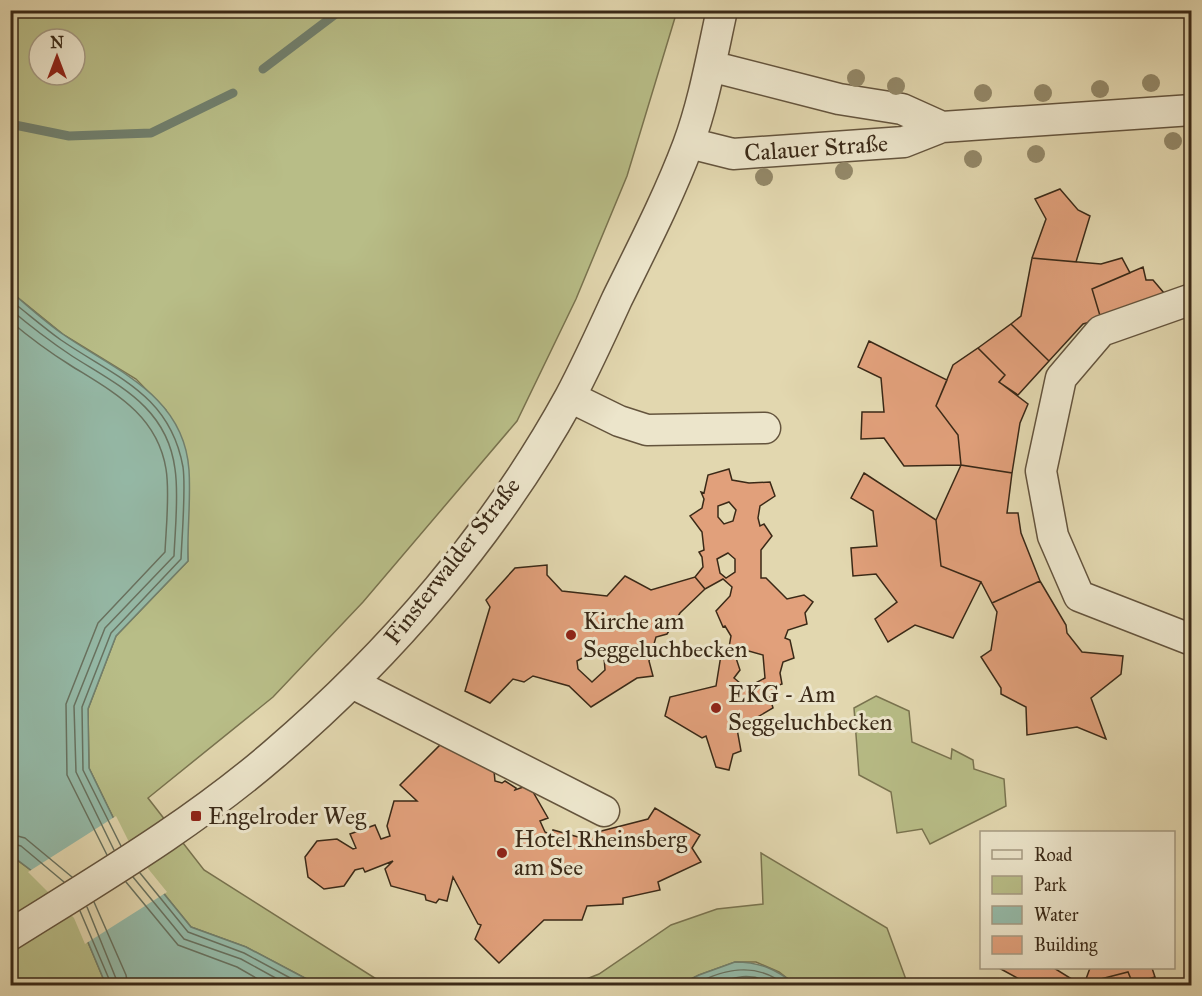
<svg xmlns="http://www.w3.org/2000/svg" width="1202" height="996" viewBox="0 0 1202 996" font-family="'IM FELL Great Primer',serif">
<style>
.green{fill:#b8bd87;stroke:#79734f;stroke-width:1.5;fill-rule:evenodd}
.water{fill:#95baa8;stroke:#71806e;stroke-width:1.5}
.pier{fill:#e2d7af}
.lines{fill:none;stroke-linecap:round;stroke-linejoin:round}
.shore{stroke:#687260;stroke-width:1.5}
.stream{stroke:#71806e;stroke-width:9}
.building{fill:#e1a07b;stroke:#3a2917;stroke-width:1.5;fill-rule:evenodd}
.minor-casing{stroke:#64543d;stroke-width:33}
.minor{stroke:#ece5cb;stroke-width:30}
.tree{fill:#938868}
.poi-dot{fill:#8f2418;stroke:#ece5cb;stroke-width:2}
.labels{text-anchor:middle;stroke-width:6;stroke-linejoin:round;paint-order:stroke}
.street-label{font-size:24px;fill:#3a2917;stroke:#ece5cb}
.poi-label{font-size:24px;fill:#3a2917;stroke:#ece5cb;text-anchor:start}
</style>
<rect width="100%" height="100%" fill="#e2d7af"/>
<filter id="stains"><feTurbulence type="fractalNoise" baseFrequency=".00333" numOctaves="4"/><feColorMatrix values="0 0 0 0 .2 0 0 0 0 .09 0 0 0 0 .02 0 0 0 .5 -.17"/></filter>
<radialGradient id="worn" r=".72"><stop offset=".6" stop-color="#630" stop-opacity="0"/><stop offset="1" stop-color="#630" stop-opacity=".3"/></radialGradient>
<path class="green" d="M11 11H677L627 176 576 299 517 421 363 602 273 697 148 798 204 870 381 982 392 985H318L246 947 191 927 130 852 89 768 88 709 116 636 188 561 187 531 166 410 136 379 64 335 11 292ZM39 39H75V75H39Z
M876 696 909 711 912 742 951 759 952 749 973 760 974 769 1004 779 1006 806 930 844 922 829 897 833 891 792 859 775 854 708Z
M761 853 887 928 908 985H796L779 972 756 962H735L699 975 679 985 569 986 599 974 671 925 717 909 763 904Z
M10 855 36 874 77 916 106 985H11Z"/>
<path class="water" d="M11 292C28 306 45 322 64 335 116 371 184 395 189 470 191 500 187 531 188 561L116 636 88 709 89 768 130 852 191 927 246 947 318 985H106L77 916 36 874 11 855Z
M735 962C760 962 776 969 796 985H679L699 975Z"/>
<path class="pier" d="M116 816 133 850 167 892 85 944 74 918 28 872Z"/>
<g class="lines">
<path class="shore" d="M10 300C27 313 43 327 61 340 115 377 170 394 183 467 186 488 182 535 181 559L111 633 82 707 83 770 121 846
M10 309C30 326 51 342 72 356 119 386 167 407 175 469 179 495 175 530 174 556L105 628 74 706 76 772 114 850
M10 321C29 337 49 352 70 365 113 392 157 414 166 469 170 493 166 528 165 552L98 623 66 704 67 775 107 855
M10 834 25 838 72 877
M10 843 21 846 64 882
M140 873 188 932 244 953 305 986
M133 877 184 939 241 959 290 986
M126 882 178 945 237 967 270 986
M94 902 126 975 128 986
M87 907 119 986
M80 911 112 986
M692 986C724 968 757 961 786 986
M709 986C733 977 752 970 775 986"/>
<path class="stream" d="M263 69 341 10
M10 124 69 136 151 133 233 93"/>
</g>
<path class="building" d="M1060 189 1078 210 1090 216 1076 262 1032 258 1046 219 1035 199Z
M1032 258 1101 264 1122 258 1130 273 1092 289 1101 319 1083 324 1049 361 1011 324 1021 316Z
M1143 267 1146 280H1153L1164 293 1101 319 1092 289Z
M1011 324 1049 361 1018 395 999 382 1005 375 978 348Z
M869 341 947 380 936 406 958 435 961 465 904 466 884 438 861 439 862 412H884L881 378 858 367Z
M978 348 1005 375 999 382 1028 404 1020 423 1012 473 961 465 958 435 936 406 953 365Z
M961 465 1012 473 1007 513H1018L1021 533 1040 581 992 603 981 582 941 566 936 520Z
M729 469 732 480 749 483 770 482 775 496 760 506 758 518 760 526 764 524 772 536 761 550V578H766L787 599 804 595 813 602 805 613 807 624 788 630 785 638 790 640 794 658 783 662 780 673 782 684 776 686 770 697 773 708 737 729 741 751 733 754 729 770 716 767 706 736 702 738 665 716 670 697 716 686 721 655 728 653 731 636 725 626 723 627 716 611 730 596 732 587 723 579 705 589 695 577 703 567 702 557 699 552 704 550 702 532 690 516 702 508 704 499 701 492 704 493 708 475ZM729 502 736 510 733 521 724 524 718 517V506ZM728 553 735 559V572L726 578 720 573 717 559ZM738 648 763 655 765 678 746 688 734 678 740 670 736 658Z
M864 473 936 520 941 566 981 582 953 638 915 625 888 642 875 619 897 602 876 574 853 576 851 548 877 546 873 511 851 498Z
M547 565V575L562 591 607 596 625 576 651 590 695 577 705 589 680 613 667 634 656 637 649 661 653 676 637 678 591 707 569 686 533 676 524 682 513 679 490 703 465 691 490 607 486 600 515 568ZM591 653 604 657 605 670 592 682 578 669 577 661Z
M1040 581 1066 625 1067 633 1082 652 1123 656 1121 674 1091 698 1106 739 1077 727 1027 735 1026 707 1001 694V688L981 657 991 650 997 612 992 603Z
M441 744 494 771 495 781 502 783 505 781 516 788 515 790 529 785 548 818 540 821 545 832 551 835 553 830 578 837 648 819 655 808 700 835 692 848 701 862 658 882 660 890 623 898V904L587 906 582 920H544L499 963 475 939 481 925 478 924 453 877 447 901 439 899 436 903 426 900 425 895 391 886 385 869 393 861 365 872 363 868 355 870 344 886 324 889 308 877 305 857 317 841 337 839 353 849 356 848 350 834 375 825 381 839 390 836 387 826 394 801H417L400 785Z
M999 968H1054L1083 986H1019V979Z
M1090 968H1152L1155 977 1133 984 1128 972 1093 981 1086 979Z
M1128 972 1133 984 1155 977 1159 986 1083 984 1086 979 1093 981Z"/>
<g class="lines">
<g class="minor-casing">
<path id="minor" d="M710 66 839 99 902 109 942 127
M689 143 733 154 904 142 942 127 1192 110
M1192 299 1101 331 1061 378 1041 471 1053 536 1079 596 1192 640
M570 397 619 421 647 430 765 428
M352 683 604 811
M10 935C101 878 193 824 274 754 391 654 496 532 570 397 587 365 602 332 617 299 642 248 668 198 688 145 704 102 712 55 722 10"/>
</g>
<use href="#minor" class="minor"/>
</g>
<g class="tree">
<circle cx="856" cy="78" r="9"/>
<circle cx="1151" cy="83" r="9"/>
<circle cx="896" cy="86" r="9"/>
<circle cx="1100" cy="89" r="9"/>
<circle cx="983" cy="93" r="9"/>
<circle cx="1043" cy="93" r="9"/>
<circle cx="1173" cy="141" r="9"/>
<circle cx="1036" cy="154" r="9"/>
<circle cx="973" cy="159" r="9"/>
<circle cx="844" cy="171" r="9"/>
<circle cx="764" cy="177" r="9"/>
</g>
<g class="poi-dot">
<circle cx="571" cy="635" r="6"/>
<circle cx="716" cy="708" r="6"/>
<rect x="190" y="810" width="12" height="12" rx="3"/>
<circle cx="502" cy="853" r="6"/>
</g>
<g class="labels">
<g class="street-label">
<text transform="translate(816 148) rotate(-4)" y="8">Calauer Straße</text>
<text transform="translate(452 561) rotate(-52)" y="8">Finsterwalder Straße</text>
</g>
<g class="poi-label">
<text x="583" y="629">Kirche am<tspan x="583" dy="28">Seggeluchbecken</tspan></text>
<text x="728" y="702">EKG - Am<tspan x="728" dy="28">Seggeluchbecken</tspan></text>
<text x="208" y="824">Engelroder Weg</text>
<text x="514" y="847">Hotel Rheinsberg<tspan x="514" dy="28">am See</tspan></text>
</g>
</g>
<rect width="1202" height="996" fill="none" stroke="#e2d7af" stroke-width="36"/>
<rect x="12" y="12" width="1178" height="972" fill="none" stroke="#3a2917" stroke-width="3"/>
<rect x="18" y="18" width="1166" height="960" fill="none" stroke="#3a2917" stroke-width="1.5"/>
<rect x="980" y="831" width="195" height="138" fill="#ece5cb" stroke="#a59a83" stroke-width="1.5"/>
<rect x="992" y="850" width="30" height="9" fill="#ece5cb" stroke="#a59a83" stroke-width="1.5"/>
<text x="1034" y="861" font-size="18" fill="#3a2917">Road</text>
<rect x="992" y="876" width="30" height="18" fill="#b8bd87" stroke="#a59a83" stroke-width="1.5"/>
<text x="1034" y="891" font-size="18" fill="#3a2917">Park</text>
<rect x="992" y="906" width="30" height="18" fill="#95baa8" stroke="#a59a83" stroke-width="1.5"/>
<text x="1034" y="921" font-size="18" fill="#3a2917">Water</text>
<rect x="992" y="936" width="30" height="18" fill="#e1a07b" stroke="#a59a83" stroke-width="1.5"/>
<text x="1034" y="951" font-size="18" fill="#3a2917">Building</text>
<g transform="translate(57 57)"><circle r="28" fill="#ece5cb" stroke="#a59a83" stroke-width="1.5"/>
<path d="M0-4.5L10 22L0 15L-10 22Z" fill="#8f2418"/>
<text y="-9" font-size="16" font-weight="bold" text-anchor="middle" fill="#3a2917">N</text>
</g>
<rect width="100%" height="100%" filter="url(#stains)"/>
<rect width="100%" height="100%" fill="url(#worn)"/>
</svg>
